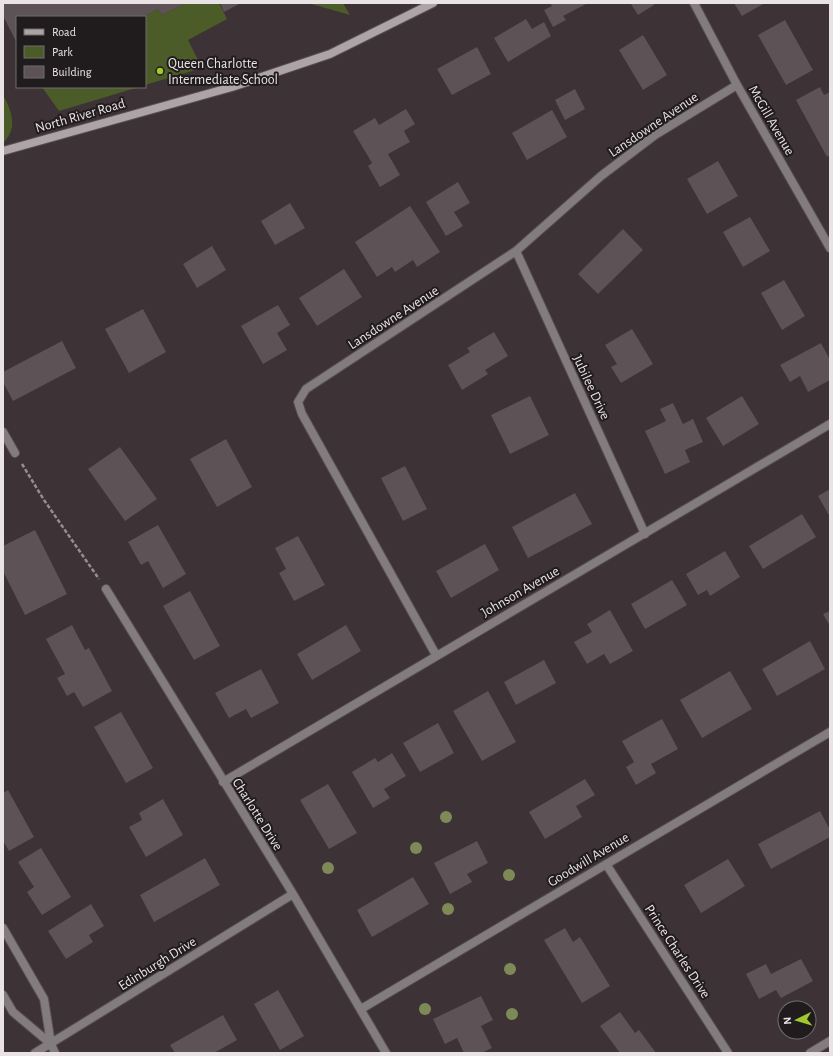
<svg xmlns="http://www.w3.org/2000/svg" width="833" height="1056" viewBox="0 0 833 1056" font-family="'Alegreya Sans',sans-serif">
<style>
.green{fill:#4b5c29}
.building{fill:#5d5255}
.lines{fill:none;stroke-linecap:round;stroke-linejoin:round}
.street-casing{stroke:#594e52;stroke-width:10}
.secondary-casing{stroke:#594e52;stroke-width:10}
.path{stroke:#968d91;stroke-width:2.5;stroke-dasharray:4 2;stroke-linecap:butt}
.street{stroke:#827c7e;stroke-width:8}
.secondary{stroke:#ada4a7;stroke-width:8}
.tree{fill:#7d8a58}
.poi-dot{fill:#9eca2e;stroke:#201c1d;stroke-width:1.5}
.labels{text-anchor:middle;stroke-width:4;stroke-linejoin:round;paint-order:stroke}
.poi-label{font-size:14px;fill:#eae3e6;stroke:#201c1d;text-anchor:start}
.street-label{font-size:14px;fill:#eae3e6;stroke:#201c1d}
</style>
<rect width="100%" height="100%" fill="#3d3236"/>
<path class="green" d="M186 3H219L227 19 188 40 202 68 145 85V17H143L158 9 162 15Z
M308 3H343L350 15Z
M42 87H139L59 111Z
M3 95C12 111 18 129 3 143Z"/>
<path class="building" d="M3 3H186L162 15 158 9 143 17H17V43L3 16Z
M220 3H241L224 12Z
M550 3H588L563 16 566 20 553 27 544 10 552 6Z
M633 3H653L654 5 638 15 631 4Z
M734 3H765L742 16Z
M526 19 532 29 544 22 551 36 508 62 494 38Z
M785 20 813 70 786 85 758 35Z
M643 35 667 75 643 90 619 50Z
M477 47 491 74 452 95 437 69Z
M820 87 824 95 830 92V155L827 157 796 100Z
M575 89 585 109 565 120 555 100Z
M406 109 415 124 404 131 410 142 388 154 400 175 380 187 368 166 372 163 353 131 375 118 379 125Z
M552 110 567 137 527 160 512 133Z
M718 161 738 196 707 214 687 179Z
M458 182 470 203 454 212 463 226 446 236 426 202Z
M290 203 305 228 275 245 261 221Z
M410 206 440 252 417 267 413 260 395 272 392 267 377 277 355 242Z
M750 217 770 251 743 267 723 232Z
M623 229 643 250 598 294 578 274Z
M212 246 226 270 197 288 183 264Z
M344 269 362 297 317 326 299 298Z
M784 280 805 316 782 330 761 293Z
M278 305 290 325 277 333 287 350 263 364 241 326Z
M143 309 166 352 129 373 105 329Z
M632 329 653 364 621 383 611 367 617 364 605 345Z
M494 332 508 356 485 370 488 374 462 390 448 365 470 352 467 348Z
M62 341 76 368 13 401 3 382V372Z
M821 343 830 360V380L808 392 800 376 790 382 780 365Z
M530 396 549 435 510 454 491 415Z
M742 396 759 424 723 446 706 418Z
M673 403 683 424 693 419 703 442 685 450 690 462 665 474 645 431 666 421 660 409Z
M226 439 252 487 217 507 190 459Z
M120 447 157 499 125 521 88 469Z
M405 466 427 509 403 521 381 478Z
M830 489V517L818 496Z
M575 493 592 524 528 558 512 527Z
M802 514 816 537 763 569 749 546Z
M158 525 186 574 163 588 148 561 141 565 128 542Z
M35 530 67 594 25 615 3 571V546Z
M298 536 325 585 294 601 279 573 286 569 275 548Z
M485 544 499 570 451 598 436 571Z
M725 551 740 577 710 596 707 590 698 595 686 574Z
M672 580 687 605 645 629 631 604Z
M190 591 220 646 194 660 163 606Z
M610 610 633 651 610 664 604 654 587 664 574 642 592 632 587 624Z
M830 611V626L823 614Z
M72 625 85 650 89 648 112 691 83 707 74 692 67 696 57 678 65 674 46 639Z
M346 625 361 651 312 680 297 654Z
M810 641 825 669 777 696 762 669Z
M544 660 556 683 516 705 504 682Z
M261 669 279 703 251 718 246 709 229 718 215 693Z
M730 671 752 709 702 738 680 700Z
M488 691 516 742 482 761 453 711Z
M121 712 153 768 126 783 94 727Z
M662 719 678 749 651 764 656 773 636 785 626 767 634 762 622 741Z
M438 723 454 753 420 772 403 743Z
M392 753 406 776 384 789 390 798 373 808 352 772 375 758 378 762Z
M585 779 595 795 576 806 582 817 545 839 529 812Z
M328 784 357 833 329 849 300 800Z
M8 790 34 837 9 851 3 841V793Z
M163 799 183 835 146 857 129 827 142 820 139 813Z
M820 811 830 830V837L771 869 758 844Z
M477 841 488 863 467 874 472 882 450 894 434 863Z
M41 848 71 897 42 915 27 892 34 887 18 862Z
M205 858 220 885 154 922 140 895Z
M728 859 745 886 701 913 684 885Z
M413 877 429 904 372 937 357 910Z
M91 904 104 926 89 935 93 942 66 959 48 931Z
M565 928 573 942 580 937 610 986 582 1003 544 940Z
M801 959 813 981 781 998 776 990 759 999 746 974 766 964 771 974Z
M278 990 304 1036 280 1050 254 1004Z
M481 996 493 1020 481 1026 492 1048 481 1053H464L457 1038 445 1044 433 1019Z
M620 1012 635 1033 639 1030 656 1053H620L600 1026Z
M223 1015 237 1040 214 1053H175L170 1045Z"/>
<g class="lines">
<g class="street-casing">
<path id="street" d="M694 3 737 85 830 248
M516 251 645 534
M3 432 15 453
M106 589 293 894 386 1053
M436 655 302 414 298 402 306 389 516 251 601 176 655 135 737 85
M223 782 830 424
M606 864 728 1053
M3 928 44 999 51 1044 55 1053
M3 995 13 1012 51 1044
M361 1009 830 732
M35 1053 293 894
M810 1053 830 1041"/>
</g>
<g class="secondary-casing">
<path id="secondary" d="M3 151 232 87 330 54 433 3"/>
</g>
<path class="path" d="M22 464 44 500 99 579"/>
<use href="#street" class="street"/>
<use href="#secondary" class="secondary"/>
</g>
<g class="tree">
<circle cx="446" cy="817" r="6"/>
<circle cx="416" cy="848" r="6"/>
<circle cx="328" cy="868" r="6"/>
<circle cx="509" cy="875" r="6"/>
<circle cx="448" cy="909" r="6"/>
<circle cx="510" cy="969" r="6"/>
<circle cx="425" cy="1009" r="6"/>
<circle cx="512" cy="1014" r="6"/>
</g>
<circle class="poi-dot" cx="160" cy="71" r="4"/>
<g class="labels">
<g class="poi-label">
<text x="168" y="68">Queen Charlotte<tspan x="168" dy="16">Intermediate School</tspan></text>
</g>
<g class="street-label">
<text transform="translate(80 115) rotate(-16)" y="5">North River Road</text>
<text transform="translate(772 120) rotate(60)" y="5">McGill Avenue</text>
<text transform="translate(653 124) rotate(-34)" y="5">Lansdowne Avenue</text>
<text transform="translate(393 317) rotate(-33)" y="5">Lansdowne Avenue</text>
<text transform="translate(592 387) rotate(65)" y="5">Jubilee Drive</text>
<text transform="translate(520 591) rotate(-30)" y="5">Johnson Avenue</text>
<text transform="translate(258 814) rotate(58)" y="5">Charlotte Drive</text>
<text transform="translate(588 859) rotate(-31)" y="5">Goodwill Avenue</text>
<text transform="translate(678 951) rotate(57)" y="5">Prince Charles Drive</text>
<text transform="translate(157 963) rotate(-32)" y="5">Edinburgh Drive</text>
</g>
</g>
<rect width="833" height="1056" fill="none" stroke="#eae3e6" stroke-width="8"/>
<rect x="16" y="16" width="130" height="72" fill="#201c1d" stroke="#716c6d"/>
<rect x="24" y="29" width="20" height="6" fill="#ada4a7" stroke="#716c6d"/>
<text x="52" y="36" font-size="12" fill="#eae3e6">Road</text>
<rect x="24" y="46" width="20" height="12" fill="#4b5c29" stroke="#716c6d"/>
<text x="52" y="56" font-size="12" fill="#eae3e6">Park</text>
<rect x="24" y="66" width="20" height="12" fill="#5d5255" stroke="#716c6d"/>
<text x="52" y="76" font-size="12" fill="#eae3e6">Building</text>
<g transform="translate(797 1020) rotate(265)"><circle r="19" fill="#201c1d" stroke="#716c6d"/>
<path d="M0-3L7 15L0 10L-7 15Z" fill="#9eca2e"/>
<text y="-6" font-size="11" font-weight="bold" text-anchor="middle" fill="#eae3e6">N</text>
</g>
</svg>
